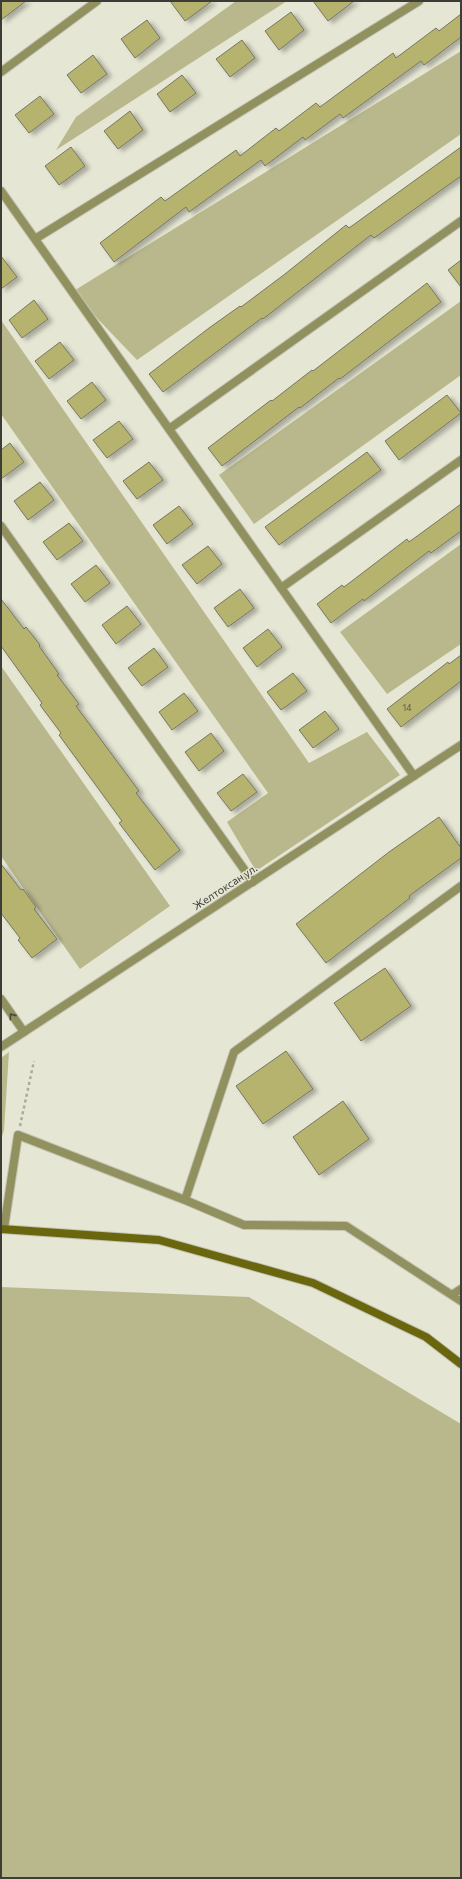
<svg xmlns="http://www.w3.org/2000/svg" width="462" height="1879" viewBox="0 0 462 1879" font-family="Commissioner,sans-serif">
<style>
.grass{fill:#b9b88d}
.building{fill:#b6b36e;stroke:#767666;filter:url(#shadow)}
.lines{fill:none;stroke-linecap:round;stroke-linejoin:round}
.minor-casing{stroke:#c4c4b4;stroke-width:10}
.tertiary-casing{stroke:#c4c4b4;stroke-width:10}
.secondary-casing{stroke:#c4c4b4;stroke-width:10}
.path{stroke:#abab9d;stroke-width:2.5;stroke-dasharray:3 3;stroke-linecap:butt}
.minor{stroke:#91905f;stroke-width:8}
.tertiary{stroke:#91905f;stroke-width:8}
.secondary{stroke:#6a660d;stroke-width:8}
.oneway{stroke:#4a493c}
.labels{text-anchor:middle;stroke-width:3;stroke-linejoin:round;paint-order:stroke}
.number-label{font-size:9px;fill:#5b5a44}
.street-label{font-size:11px;fill:#3d3d36;stroke:#e6e6d4}
</style>
<defs>
<filter id="shadow"><feDropShadow dx="4.5" dy="2.5" stdDeviation="2" flood-color="#0004"/></filter>
</defs>
<rect width="100%" height="100%" fill="#e6e6d4"/>
<path class="grass" d="M236 1H287L56 150 76 117Z
M461 51V134L137 360 72 292Z
M461 301V375L254 524 219 475Z
M1 320 309 763 367 732 400 775 256 871 227 822 268 793 1 414Z
M461 544V644L387 694 340 632Z
M1 666 170 906 80 969 1 856Z
M9 1052 4 1130 1 1140V1058Z
M1 1287 249 1297 461 1424V1878H1Z"/>
<path class="building" d="M1 1H26L1 20Z
M170 1H212L185 21Z
M313 1H354L328 21Z
M291 12 304 30 279 50 265 31Z
M461 14V37L424 65 421 61 343 118 340 114 305 140 303 137 265 166 261 160 189 212 186 207 114 262 100 243 161 197 165 201 236 150 240 156 276 128 279 131 316 103 320 107 393 53 396 58 436 28 439 31Z
M147 20 160 38 135 58 121 39Z
M242 40 255 58 230 77 216 59Z
M93 55 107 74 81 93 67 75Z
M182 75 196 93 170 112 157 94Z
M40 96 54 114 29 133 15 115Z
M130 111 143 130 118 149 104 131Z
M71 147 85 166 59 185 45 166Z
M461 147V176L374 238 371 235 263 319 262 318 163 392 149 374 209 328 240 306 241 307 285 274 346 225 349 228Z
M1 256 17 277 1 289Z
M461 260V287L448 270Z
M427 283 441 302 340 379 339 378 300 408 299 407 222 466 208 448 271 400 272 401 312 370 313 371Z
M34 300 48 319 22 338 9 320Z
M60 342 74 360 49 379 35 361Z
M92 382 106 400 81 419 67 401Z
M447 395 461 413 399 460 385 441Z
M119 421 133 439 107 458 93 440Z
M10 443 24 462 1 479V450Z
M367 452 381 470 279 545 265 527Z
M149 462 163 480 137 499 123 481Z
M40 482 54 500 28 520 14 501Z
M461 504V531L431 553 429 551 364 601 363 599 331 623 317 604 342 585 344 587 407 539 409 542Z
M179 506 193 524 167 544 153 525Z
M69 523 83 541 57 560 43 542Z
M208 546 222 564 197 584 182 565Z
M96 565 110 583 85 602 71 584Z
M240 589 254 608 228 627 214 608Z
M1 599 24 629 26 627 40 645 39 646 59 674 57 675 79 704 76 706 139 791 136 793 180 850 155 870 119 823 122 821 59 735 61 733 40 705 42 703 1 646Z
M127 606 141 624 116 644 102 625Z
M268 629 282 647 257 667 243 648Z
M154 648 168 667 142 686 128 668Z
M461 655V681L401 727 387 709 448 662 449 664Z
M293 673 307 691 281 710 267 692Z
M184 693 198 711 172 730 159 712Z
M325 711 339 729 313 748 299 730Z
M211 733 224 751 199 771 185 752Z
M243 774 257 792 231 811 217 793Z
M439 817 461 848V858L409 896 410 898 326 963 296 924 389 852Z
M1 864 21 890 23 889 36 907 34 909 57 939 32 958 18 940 20 938 1 913Z
M385 968 411 1006 361 1041 334 1003Z
M286 1051 313 1089 263 1124 236 1086Z
M343 1101 369 1139 319 1175 293 1137Z"/>
<g class="lines">
<g class="minor-casing">
<path id="minor" d="M1 72 97 1
M1 191 414 776
M35 239 419 1
M169 429 461 221
M1 526 253 882
M281 588 461 460
M1 999 24 1032
M185 1200 234 1052 461 886
M4 1228 18 1135 185 1200 244 1225 346 1226 461 1301
M452 1295 461 1289"/>
</g>
<g class="tertiary-casing">
<path id="tertiary" d="M1 1047 461 745"/>
</g>
<g class="secondary-casing">
<path id="secondary" d="M1 1229 159 1240 313 1283 426 1337 461 1364"/>
</g>
<path class="path" d="M20 1126 34 1061"/>
<use href="#minor" class="minor"/>
<use href="#tertiary" class="tertiary"/>
<use href="#secondary" class="secondary"/>
</g>
<defs><path id="oneway-chevron" d="M-2-3.5L2.5 0L-2 3.5" fill="none" stroke-width="1.6" stroke-linecap="round" stroke-linejoin="round"/></defs>
<use class="oneway" href="#oneway-chevron" transform="translate(12 1016) rotate(-125)"/>
<g class="labels">
<g class="number-label">
<text x="407" y="711">14</text>
</g>
<g class="street-label">
<text transform="translate(225 887) rotate(-33)" y="4">Желтоксан ул.</text>
</g>
</g>
<rect width="462" height="1879" fill="none" stroke="#3d3d36" stroke-width="4"/>
</svg>
